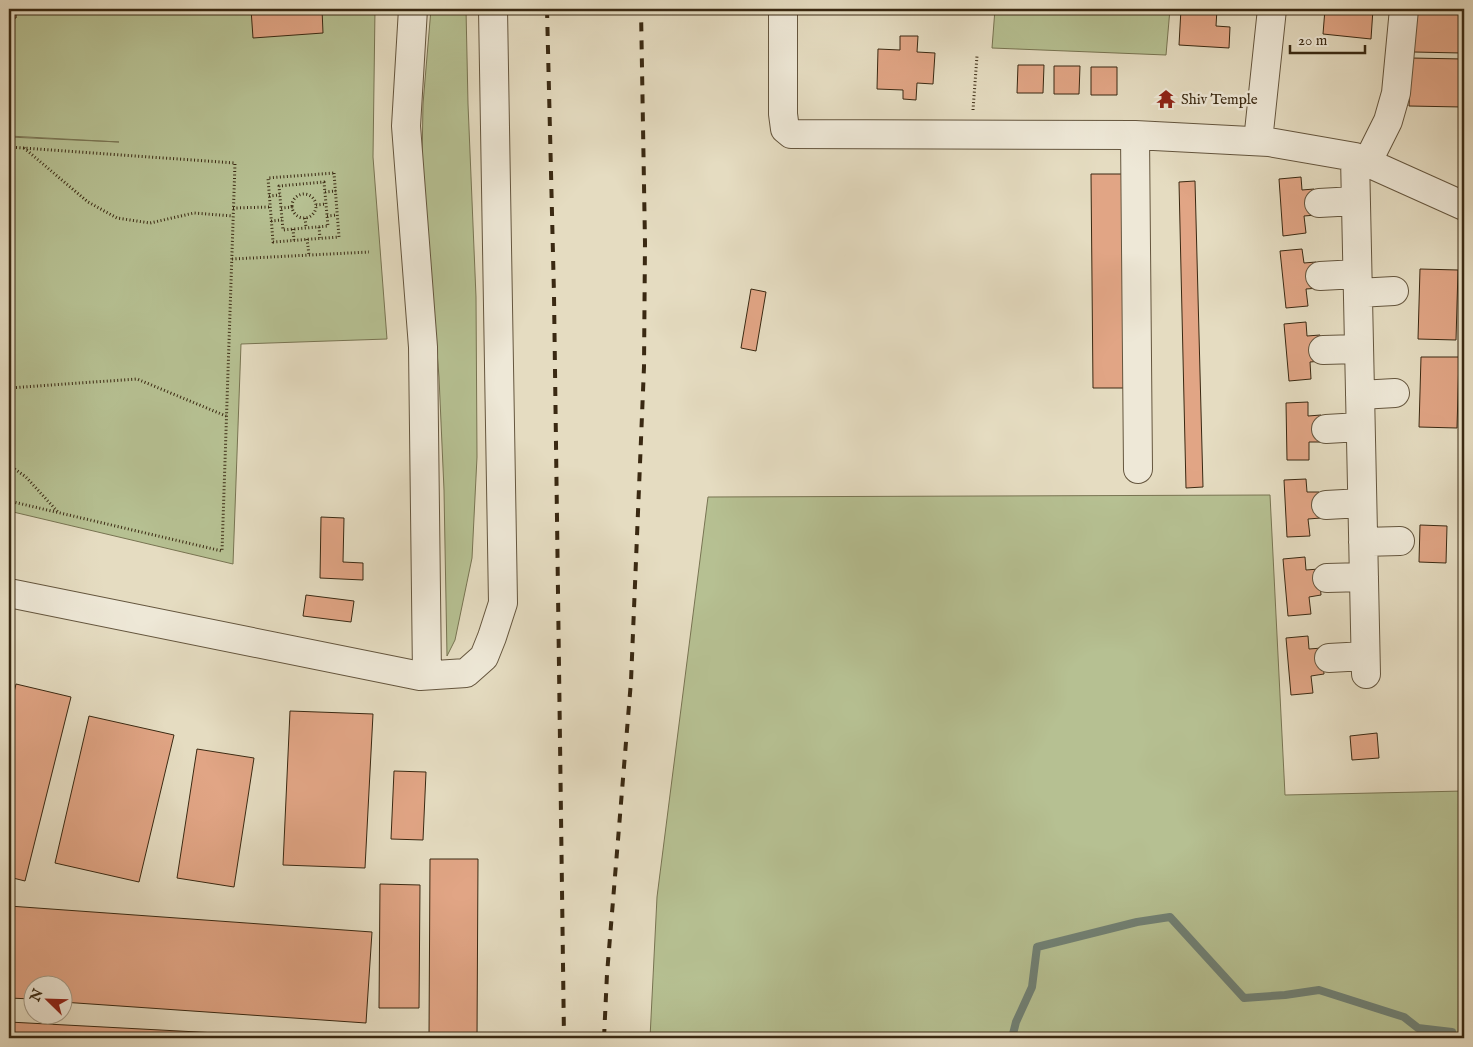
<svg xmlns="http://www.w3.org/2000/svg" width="1473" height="1047" viewBox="0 0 1473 1047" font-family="'IM FELL English',serif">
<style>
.green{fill:#b6c092;stroke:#787452}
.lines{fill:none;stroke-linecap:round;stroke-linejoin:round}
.stream{stroke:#718175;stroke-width:8}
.building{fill:#e1a585;stroke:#3a2912}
.minor-casing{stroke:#65563e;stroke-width:30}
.path{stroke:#3a2912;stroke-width:3;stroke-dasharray:1 2.5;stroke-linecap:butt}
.minor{stroke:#eee8d7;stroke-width:28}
.rail{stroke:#3a2912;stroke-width:4;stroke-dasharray:9 9;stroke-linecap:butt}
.labels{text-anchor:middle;stroke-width:5;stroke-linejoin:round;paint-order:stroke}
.poi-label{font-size:15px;fill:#3a2912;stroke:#eee8d7;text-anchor:start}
</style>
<rect width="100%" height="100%" fill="#e5dcc1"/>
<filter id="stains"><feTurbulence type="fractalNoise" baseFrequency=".004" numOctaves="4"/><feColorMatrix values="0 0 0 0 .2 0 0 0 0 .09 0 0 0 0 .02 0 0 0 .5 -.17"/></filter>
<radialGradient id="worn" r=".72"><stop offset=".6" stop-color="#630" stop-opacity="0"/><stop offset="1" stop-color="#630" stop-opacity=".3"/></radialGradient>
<path class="green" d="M16 9H375L373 157 387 339 241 344 233 564 9 511V137L119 142 9 136V18H16Z
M431 9H466L468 104 476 297 477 457 472 558 455 640 447 656 444 490 439 377 422 161 423 104Z
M995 9H1170L1166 55 992 48Z
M1270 495 1285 795 1464 791V1038H650L657 897 708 497Z"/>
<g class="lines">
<path class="stream" d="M1012 1038 1016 1022 1032 987 1037 947 1137 922 1170 917 1244 998 1285 995 1319 990 1404 1017 1418 1028 1452 1032"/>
</g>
<path class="building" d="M9 9H16V18H9Z
M251 9H322L323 33 253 38Z
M1181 9H1217L1216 26 1230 27 1229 48 1179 45Z
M1325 9H1373L1371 39 1323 34Z
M1415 9H1462L1461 53 1414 52Z
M900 36H918L917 52 935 53 933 84 917 83 916 100 903 99V90L877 89 878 49 900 50Z
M1411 58 1463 59 1462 107 1409 106Z
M1018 65H1044L1043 93H1017Z
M1054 66H1080L1079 94H1054Z
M1091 67H1117V95H1091Z
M1091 174H1124L1126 388H1093Z
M1301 177 1302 190 1314 189 1316 215 1304 216 1306 233 1283 236 1279 179Z
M1195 181 1203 487 1186 488 1179 182Z
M1302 249 1304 263 1316 262 1319 288 1306 289 1308 306 1286 308 1280 251Z
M1420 269 1458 270 1456 340 1418 339Z
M751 289 766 292 756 351 741 348Z
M1306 322 1307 336 1320 335 1322 361 1310 362 1311 379 1289 381 1284 324Z
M1421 357H1459L1457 428 1419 427Z
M1308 402V416L1321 415V442H1309V460H1287L1286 403Z
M1306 479 1307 492H1319L1321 518 1308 519 1310 536 1287 537 1284 480Z
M321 517 344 518 343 562 363 563V580L320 578Z
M1420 525 1447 526 1446 563 1419 562Z
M1305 557 1306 570 1319 569 1321 595 1309 597 1311 614 1288 616 1283 559Z
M306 595 354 601 351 622 303 616Z
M1308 636 1309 649 1322 648 1324 674 1311 676 1313 693 1291 695 1286 638Z
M16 684 71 697 25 881 9 877V713Z
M290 711 373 714 365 868 283 865Z
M89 716 174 735 139 882 55 863Z
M1377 733 1379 758 1352 760 1350 736Z
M197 749 254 758 234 887 177 878Z
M394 771 426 772 423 840 391 839Z
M430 859H478L477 1038H429Z
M380 884 420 885 419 1008H379Z
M9 906 372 932 366 1023 62 1002V984H32V999L9 998Z
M9 1022 311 1038H9Z"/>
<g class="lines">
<g class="minor-casing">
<path id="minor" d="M413 9 406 126 423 347 427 675
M783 9V114L785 129 791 134 1135 135 1269 142 1355 157 1464 206
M1135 135 1138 469
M1258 141 1272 9
M1355 157 1366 674
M1367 163 1388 121 1396 93 1404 9
M1319 203 1355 201
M1320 276 1357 274
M1358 293 1394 291
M1323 350 1359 349
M1360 395 1395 393
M1326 429 1360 427
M1326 505 1362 503
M1363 542 1400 541
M1327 578 1364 577
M9 593 420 676 466 673 484 657 492 637 503 603 493 9
M1329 658 1365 656"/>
</g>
<path class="path" d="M973 110 977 56
M9 147 235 163 222 551 9 501
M24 148 88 202 117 218 150 223 194 213 233 216
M334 173 339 237 273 242 268 178Z
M324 182 328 226 283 230 279 186Z
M325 192 336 191
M292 206a12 12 0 1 1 24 0a12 12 0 1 1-24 0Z
M269 196 280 195
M316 205 326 204
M233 208 270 207
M281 208 293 207
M327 216 337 215
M305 218 306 227
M271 221 282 220
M319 227 320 238
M293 229 294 240
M307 239 309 255
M232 259 369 252
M9 388 137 379 226 416
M9 465 26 477 58 512"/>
<use href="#minor" class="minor"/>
<path class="rail" d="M547 9 554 295 564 1038
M604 1038 607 974 631 681 644 367 645 243 641 9"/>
</g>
<defs>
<g id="temple-bare" transform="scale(1.5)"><path d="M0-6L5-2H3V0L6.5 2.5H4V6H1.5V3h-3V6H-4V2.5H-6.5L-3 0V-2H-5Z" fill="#8f2418" stroke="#eee8d7" stroke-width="2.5" paint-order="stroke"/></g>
</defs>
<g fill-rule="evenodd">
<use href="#temple-bare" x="1166" y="99"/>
</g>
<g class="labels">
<g class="poi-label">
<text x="1181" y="104">Shiv Temple</text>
</g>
</g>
<rect width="1473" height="1047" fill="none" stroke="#e5dcc1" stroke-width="30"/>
<rect x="10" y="10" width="1453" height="1027" fill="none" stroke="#3a2912" stroke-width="2.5"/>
<rect x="15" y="15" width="1443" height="1017" fill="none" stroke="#3a2912"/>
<g transform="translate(48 1000) rotate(293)"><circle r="24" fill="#eee8d7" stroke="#a69c88"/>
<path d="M0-4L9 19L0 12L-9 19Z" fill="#8f2418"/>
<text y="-8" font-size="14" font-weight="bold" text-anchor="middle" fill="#3a2912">N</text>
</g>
<path d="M1290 45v8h75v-8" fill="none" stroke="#3a2912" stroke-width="2.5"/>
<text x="1298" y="45" font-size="15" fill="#3a2912" stroke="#eee8d7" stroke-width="4" paint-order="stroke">20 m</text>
<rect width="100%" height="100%" filter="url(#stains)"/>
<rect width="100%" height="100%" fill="url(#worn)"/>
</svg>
